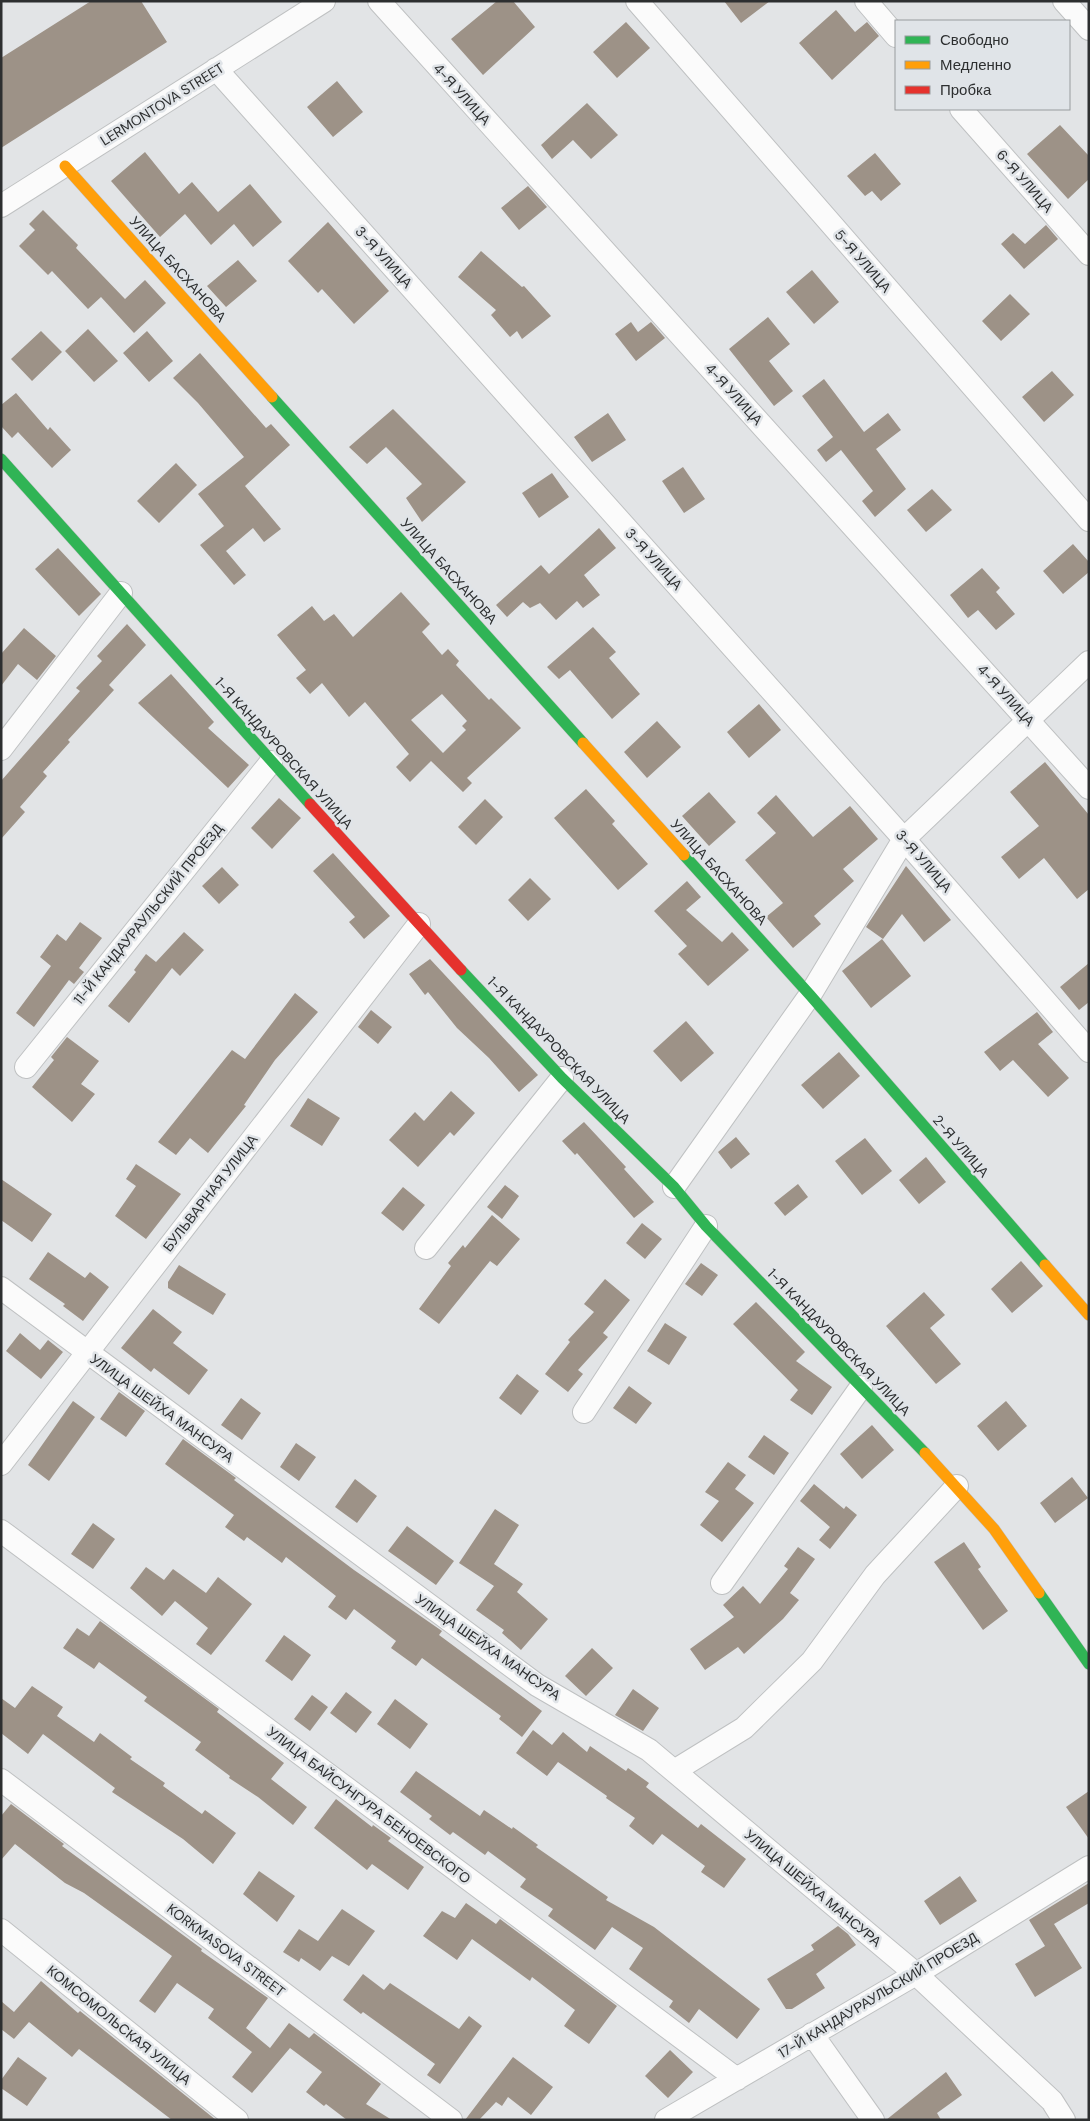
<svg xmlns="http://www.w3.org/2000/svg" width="1090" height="2121" viewBox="0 0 1090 2121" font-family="'DM Sans',sans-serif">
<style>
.building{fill:#9d9287;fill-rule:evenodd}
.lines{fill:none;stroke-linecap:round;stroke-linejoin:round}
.street-casing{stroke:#bfc1c2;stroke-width:24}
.fast-casing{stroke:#bfc1c2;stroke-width:12}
.slow-casing{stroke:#bfc1c2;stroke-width:12}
.jam-casing{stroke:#bfc1c2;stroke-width:12}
.street{stroke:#fbfbfb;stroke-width:22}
.fast{stroke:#30b455;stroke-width:11}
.slow{stroke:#ff9f0a;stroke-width:11}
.jam{stroke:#e5322d;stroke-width:11}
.labels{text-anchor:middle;stroke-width:5;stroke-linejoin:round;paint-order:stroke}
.street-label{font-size:14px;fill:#2d2f30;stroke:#e0e4e8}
</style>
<rect width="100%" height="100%" fill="#e2e4e6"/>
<path class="building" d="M91 1H141L167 42 1 148V58Z
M497 1H513L535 27 483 75 451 39Z
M724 1H770L741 23Z
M836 10 855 32 867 22 879 36 832 80 799 43Z
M626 22 650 48 617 78 593 52Z
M337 81 363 112 333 137 307 107Z
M587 103 618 135 591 159 573 140 552 159 541 145Z
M1060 125 1089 156V179L1068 199 1027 154Z
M145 152 179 194 192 182 218 212 250 184 282 222 253 247 234 224 211 245 185 214 160 237 111 181Z
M875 153 901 184 881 201 872 191 865 196 847 176Z
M528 186 547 207 519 230 501 208Z
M43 210 78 245 76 248 125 299 145 280 166 303 134 333 101 297 88 309 52 271 48 275 19 246 35 230 29 224Z
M328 222 389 291 354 324 322 289 318 293 288 261Z
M1046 225 1058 239 1024 269 1001 244 1013 233 1025 244Z
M481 251 522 287 524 286 551 316 522 339 517 331 510 337 491 315 496 310 458 277Z
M238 260 257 281 226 307 207 286Z
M812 270 839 302 814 324 786 292Z
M1010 294 1030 314 1001 341 982 321Z
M768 317 790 344 769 361 793 391 774 406 729 349Z
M631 322 638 332 651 322 665 338 636 361 615 334Z
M88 329 118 361 94 382 65 351Z
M41 331 62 352 32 381 11 359Z
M147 331 173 361 149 382 123 353Z
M200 353 266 428 271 424 290 445 245 486 281 529 264 542 253 528 226 551 246 575 234 585 200 545 224 526 198 494 244 457 198 403 173 378Z
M1052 371 1074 395 1044 422 1022 397Z
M824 379 864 432 888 413 901 430 876 449 906 489 875 517 862 501 873 491 841 450 826 462 817 450 833 437 802 396Z
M16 393 48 430 50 427 71 450 52 468 18 432 12 438 1 426V405Z
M393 409 466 482 422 522 406 498 422 484 386 447 367 464 349 447Z
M608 413 626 440 592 462 574 437Z
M176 463 197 485 159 523 137 501Z
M683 467 705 499 684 513 662 481Z
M552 473 569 497 539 518 522 493Z
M932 489 952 510 926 532 907 510Z
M599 528 616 548 584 575 600 595 583 608 577 601 556 620 540 603 530 608 523 602 507 617 496 605 541 565 549 574Z
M1073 544 1089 562V572L1063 594 1043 571Z
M58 548 101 594 79 616 35 569Z
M982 568 1000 588 996 592 1015 614 996 630 978 610 968 618 950 595Z
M401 592 430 624 422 632 442 655 448 649 459 661 456 665 489 700 491 698 521 728 467 778 472 783 463 792 431 761 410 782 396 767 409 754 365 702 349 717 322 683 310 694 296 678 306 670 277 635 312 606 324 621 334 614 353 637ZM442 694 467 721 462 726 466 730 443 753 411 720Z
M127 624 146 645 109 685 114 690 68 740 70 742 43 772 47 776 20 807 25 812 1 839V781L80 691 76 688 102 661 97 656Z
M593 627 616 652 609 658 640 694 612 719 570 670 559 679 547 667Z
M24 628 56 656 37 680 18 664 1 686V654Z
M171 674 214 722 208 728 249 765 228 788 138 703Z
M759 704 781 730 749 758 727 732Z
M657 721 681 747 647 778 624 752Z
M1045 762 1089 815V889L1077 899 1044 858 1019 879 1001 857 1039 826 1010 792Z
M586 789 615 821 612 824 648 864 618 890 554 818Z
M709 792 736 822 709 846 682 816Z
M776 795 813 837 850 806 878 839 843 869 854 881 814 916 821 924 793 948 766 917 783 903 745 860 776 833 757 813Z
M279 798 301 818 272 849 251 828Z
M485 799 503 817 476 845 458 827Z
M333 853 390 916 364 939 349 922 355 917 313 871Z
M906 866 951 920 924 942 902 914 883 939 866 927Z
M222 867 239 885 219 904 202 886Z
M530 878 551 899 528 921 508 900Z
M687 881 701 897 686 910 722 942 732 932 749 950 708 986 678 954 687 946 654 911Z
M80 922 102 938 79 968 84 972 74 984 69 980 34 1027 16 1013 51 966 40 957 57 934 66 941Z
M184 932 204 950 180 976 172 968 129 1023 108 1006 136 972 134 970 146 954 156 962Z
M882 939 911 976 871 1008 842 971Z
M430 959 538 1075 519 1092 489 1058 457 1028 428 992 425 995 409 974Z
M1089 963V1002L1079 1010 1060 987Z
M295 993 318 1012 275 1060 244 1105 246 1106 208 1153 190 1138 176 1155 158 1142 232 1050 245 1059Z
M371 1010 392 1027 378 1044 358 1027Z
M1037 1012 1053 1032 1038 1044 1069 1078 1048 1097 1013 1060 1000 1071 984 1052Z
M686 1021 714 1053 681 1082 653 1051Z
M67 1037 99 1061 81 1084 95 1094 72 1122 32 1087 54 1060 51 1057Z
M839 1052 860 1076 823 1109 801 1085Z
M451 1091 475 1113 454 1136 450 1132 418 1167 389 1140 415 1112 424 1121Z
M308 1098 340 1118 322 1146 290 1126Z
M584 1122 626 1167 624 1169 654 1202 634 1218 577 1153 575 1155 562 1141Z
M736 1137 750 1154 731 1169 718 1152Z
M865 1138 892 1171 862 1195 835 1161Z
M926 1157 946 1182 919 1204 899 1180Z
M136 1164 181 1194 146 1239 115 1216 136 1186 126 1179Z
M1 1179 52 1214 32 1242 1 1220Z
M798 1184 808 1197 785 1216 774 1203Z
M505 1185 519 1196 502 1219 487 1207Z
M403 1187 425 1205 403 1231 381 1213Z
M492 1215 520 1239 497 1266 490 1261 439 1324 419 1309 451 1266 448 1263 463 1245 465 1248Z
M642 1223 662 1239 645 1259 626 1243Z
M48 1252 85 1278 90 1272 109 1287 83 1321 63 1306 65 1304 29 1279Z
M1021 1261 1043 1286 1012 1313 991 1289Z
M701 1263 718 1275 702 1296 685 1284Z
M179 1265 226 1294 213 1315 168 1288V1282Z
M605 1279 630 1300 603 1333 608 1337 578 1370 583 1374 568 1392 545 1374 570 1342 568 1340 594 1312 584 1304Z
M924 1292 945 1315 930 1328 961 1364 936 1384 886 1326Z
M756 1302 805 1352 796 1361 832 1387 812 1415 790 1400 798 1390 733 1324Z
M153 1309 182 1332 173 1343 208 1370 189 1395 154 1368 151 1372 121 1348Z
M665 1323 687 1337 669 1365 647 1351Z
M20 1333 40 1350 48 1340 63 1352 41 1379 6 1351Z
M517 1374 539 1391 521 1415 499 1398Z
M629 1386 652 1403 636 1424 613 1408Z
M119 1392 145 1411 126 1437 100 1419Z
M241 1398 261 1413 242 1440 221 1425Z
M73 1401 95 1417 49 1481 28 1465Z
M1006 1401 1027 1426 998 1451 977 1426Z
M872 1425 894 1450 862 1479 840 1454Z
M764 1435 789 1453 774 1475 748 1457Z
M183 1439 236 1478 234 1480 354 1570 442 1631 439 1635 542 1711 522 1737 499 1719 501 1716 422 1658 416 1666 391 1648 396 1641 354 1609 346 1620 328 1607 336 1596 286 1557 282 1563 247 1537 244 1541 225 1527 234 1515 165 1464Z
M296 1443 316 1457 299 1481 280 1467Z
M728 1462 746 1475 735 1489 754 1503 722 1542 700 1525 719 1501 705 1492Z
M1072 1477 1088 1498 1055 1523 1040 1503Z
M355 1479 377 1496 357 1523 335 1507Z
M814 1484 844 1509 846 1506 857 1515 830 1549 819 1540 830 1527 800 1501Z
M495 1509 519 1525 494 1564 523 1584 517 1592 548 1619 521 1650 502 1633 504 1630 476 1610 494 1586 459 1563Z
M93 1523 115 1539 93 1569 71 1554Z
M407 1526 454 1561 436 1585 388 1551Z
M964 1542 981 1567 978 1569 1008 1611 983 1630 934 1562Z
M798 1547 815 1559 790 1593 799 1600 783 1619 744 1654 738 1647 705 1670 690 1649 734 1617 723 1605 743 1586 760 1604 788 1569 784 1566Z
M146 1567 164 1580 173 1569 206 1593 218 1577 252 1604 211 1655 196 1644 208 1628 175 1601 162 1616 130 1588Z
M100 1621 219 1709 217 1712 284 1763 271 1779 307 1807 293 1825 258 1797 229 1778 230 1776 195 1750 201 1742 144 1701 147 1697 99 1662 94 1669 63 1648 77 1628 89 1636Z
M284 1635 311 1655 292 1681 265 1661Z
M592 1648 613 1668 586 1696 565 1676Z
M32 1686 63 1707 57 1716 94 1742 100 1733 132 1757 130 1759 165 1783 163 1786 202 1814 205 1810 236 1833 213 1864 183 1839 112 1792 115 1788 43 1734 28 1754 1 1733V1698L15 1708Z
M633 1689 659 1708 643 1731 615 1715Z
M346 1692 372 1712 356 1733 330 1713Z
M312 1695 328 1707 310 1731 294 1719Z
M395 1699 428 1724 410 1749 377 1724Z
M533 1730 552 1745 563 1732 587 1752 590 1746 626 1771 628 1768 649 1783 646 1787 698 1828 701 1824 746 1859 724 1888 701 1872 705 1866 662 1834 653 1845 629 1826 635 1818 606 1798 607 1796 558 1762 547 1776 516 1753Z
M416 1771 480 1816 484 1810 512 1829 513 1827 538 1845 536 1847 608 1897 606 1900 654 1927 760 2009 737 2039 699 2009 689 2023 669 2007 673 2001 629 1969 643 1948 612 1927 595 1950 548 1916 553 1909 520 1887 526 1879 488 1851 485 1855 453 1832 450 1835 429 1819 432 1816 400 1792Z
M1089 1791V1839L1066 1807Z
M336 1799 372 1827 373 1825 391 1838 388 1841 424 1867 408 1890 372 1864 367 1870 314 1828Z
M11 1804 64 1844 62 1846 202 1949 201 1951 268 1998 246 2028 270 2048 289 2023 309 2038 314 2033 381 2084 366 2104 392 2120H347L326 2104 324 2106 306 2092 322 2072 290 2048 252 2093 232 2077 252 2052 208 2018 214 2009 177 1983 155 2013 139 2001 172 1956 84 1893 65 1883 15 1844 1 1860V1816Z
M259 1871 295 1896 277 1922 243 1894Z
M960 1876 977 1901 940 1925 924 1901Z
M1089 1883V1903L1054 1924 1082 1968 1035 1997 1015 1964 1045 1946 1029 1920Z
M466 1903 496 1924 500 1919 617 2006 589 2044 564 2026 575 2010 532 1977 530 1981 472 1939 457 1960 423 1936 442 1911 455 1918Z
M342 1909 375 1931 349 1966 332 1956 320 1971 301 1958 299 1962 283 1952 299 1929 318 1941Z
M838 1926 848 1934 856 1945 816 1974 825 1988 792 2009H786L767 1979 814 1950 811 1945Z
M363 1974 384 1990 390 1983 459 2029 469 2016 482 2026 440 2084 427 2075 435 2064 363 2012 361 2014 343 2000Z
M41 1981 78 2013 80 2011 216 2120H172L79 2049 72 2057 29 2022 14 2039 1 2029V2001L14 2012Z
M670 2050 693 2072 668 2098 645 2076Z
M18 2057 47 2078 27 2106 1 2088V2080Z
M513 2057 553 2087 531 2115 508 2097 502 2106 496 2102 479 2120H465Z
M946 2072 962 2095 937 2113 941 2120H886Z"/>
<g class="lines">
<g class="street-casing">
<path id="street" d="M379 1 1089 788
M637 1 1089 520
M866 1 896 36
M1064 1 1089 29
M216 69 904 839 1089 1051
M961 109 1089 254
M1 206 324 1
M1 749 121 593
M26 1067 271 762
M674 1187 810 995 904 839 1089 662
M426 1248 562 1078
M1 1288 537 1685 649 1750 916 1974 1052 2101 1064 2120
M584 1412 706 1226
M1 1464 419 924
M1 1531 737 2079
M722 1583 861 1387
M674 1771 744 1728 812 1661 875 1575 957 1486
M1 1780 451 2120
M1 1930 237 2120
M812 2034 873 2120
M666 2120 916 1974 1089 1867"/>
</g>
<g class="fast-casing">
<path id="fast" d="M272 397 583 743
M1 459 310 804
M684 855 810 995 1045 1265
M461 970 562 1078 674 1187 706 1226 925 1453
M1039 1593 1089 1664"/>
</g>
<g class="slow-casing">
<path id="slow" d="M65 166 272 397
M583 743 684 855
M1045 1265 1089 1315
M925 1453 994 1529 1039 1593"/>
</g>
<g class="jam-casing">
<path id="jam" d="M310 804 461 970"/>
</g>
<use href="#street" class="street"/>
<use href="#fast" class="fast"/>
<use href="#slow" class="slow"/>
<use href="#jam" class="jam"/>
</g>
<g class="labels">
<g class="street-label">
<text transform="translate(462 94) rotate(48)" y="5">4-Я УЛИЦА</text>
<text transform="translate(162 104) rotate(-32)" y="5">LERMONTOVA STREET</text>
<text transform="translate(1025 181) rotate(49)" y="5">6-Я УЛИЦА</text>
<text transform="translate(384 257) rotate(48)" y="5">3-Я УЛИЦА</text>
<text transform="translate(863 261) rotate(49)" y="5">5-Я УЛИЦА</text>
<text transform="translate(178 269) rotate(48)" y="5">УЛИЦА БАСХАНОВА</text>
<text transform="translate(734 394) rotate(48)" y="5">4-Я УЛИЦА</text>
<text transform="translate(654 559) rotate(48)" y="5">3-Я УЛИЦА</text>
<text transform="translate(449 571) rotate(48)" y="5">УЛИЦА БАСХАНОВА</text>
<text transform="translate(1006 695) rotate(48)" y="5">4-Я УЛИЦА</text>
<text transform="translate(284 753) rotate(48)" y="5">1-Я КАНДАУРОВСКАЯ УЛИЦА</text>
<text transform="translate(924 861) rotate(49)" y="5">3-Я УЛИЦА</text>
<text transform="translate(719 872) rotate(48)" y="5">УЛИЦА БАСХАНОВА</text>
<text transform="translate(148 914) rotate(-51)" y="5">11-Й КАНДАУРАУЛЬСКИЙ ПРОЕЗД</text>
<text transform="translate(559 1050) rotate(46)" y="5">1-Я КАНДАУРОВСКАЯ УЛИЦА</text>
<text transform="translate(961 1146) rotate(49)" y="5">2-Я УЛИЦА</text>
<text transform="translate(210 1193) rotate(-52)" y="5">БУЛЬВАРНАЯ УЛИЦА</text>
<text transform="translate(839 1342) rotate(46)" y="5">1-Я КАНДАУРОВСКАЯ УЛИЦА</text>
<text transform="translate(162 1408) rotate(36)" y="5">УЛИЦА ШЕЙХА МАНСУРА</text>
<text transform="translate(488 1647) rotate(35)" y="5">УЛИЦА ШЕЙХА МАНСУРА</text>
<text transform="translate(369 1805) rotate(37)" y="5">УЛИЦА БАЙСУНГУРА БЕНОЕВСКОГО</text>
<text transform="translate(813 1888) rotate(40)" y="5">УЛИЦА ШЕЙХА МАНСУРА</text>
<text transform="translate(226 1950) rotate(37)" y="5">KORKMASOVA STREET</text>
<text transform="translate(878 1995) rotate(-31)" y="5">17-Й КАНДАУРАУЛЬСКИЙ ПРОЕЗД</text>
<text transform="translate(119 2025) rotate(39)" y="5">КОМСОМОЛЬСКАЯ УЛИЦА</text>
</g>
</g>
<rect width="1090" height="2121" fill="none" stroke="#2d2f30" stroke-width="5"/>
<rect x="895" y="20" width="175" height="90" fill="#e0e4e8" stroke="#989c9e"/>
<rect x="905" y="36" width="25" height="8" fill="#30b455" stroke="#989c9e"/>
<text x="940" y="45" font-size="15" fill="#2d2f30">Свободно</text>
<rect x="905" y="61" width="25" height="8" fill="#ff9f0a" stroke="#989c9e"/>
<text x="940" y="70" font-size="15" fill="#2d2f30">Медленно</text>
<rect x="905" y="86" width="25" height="8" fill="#e5322d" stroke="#989c9e"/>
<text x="940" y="95" font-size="15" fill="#2d2f30">Пробка</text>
</svg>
